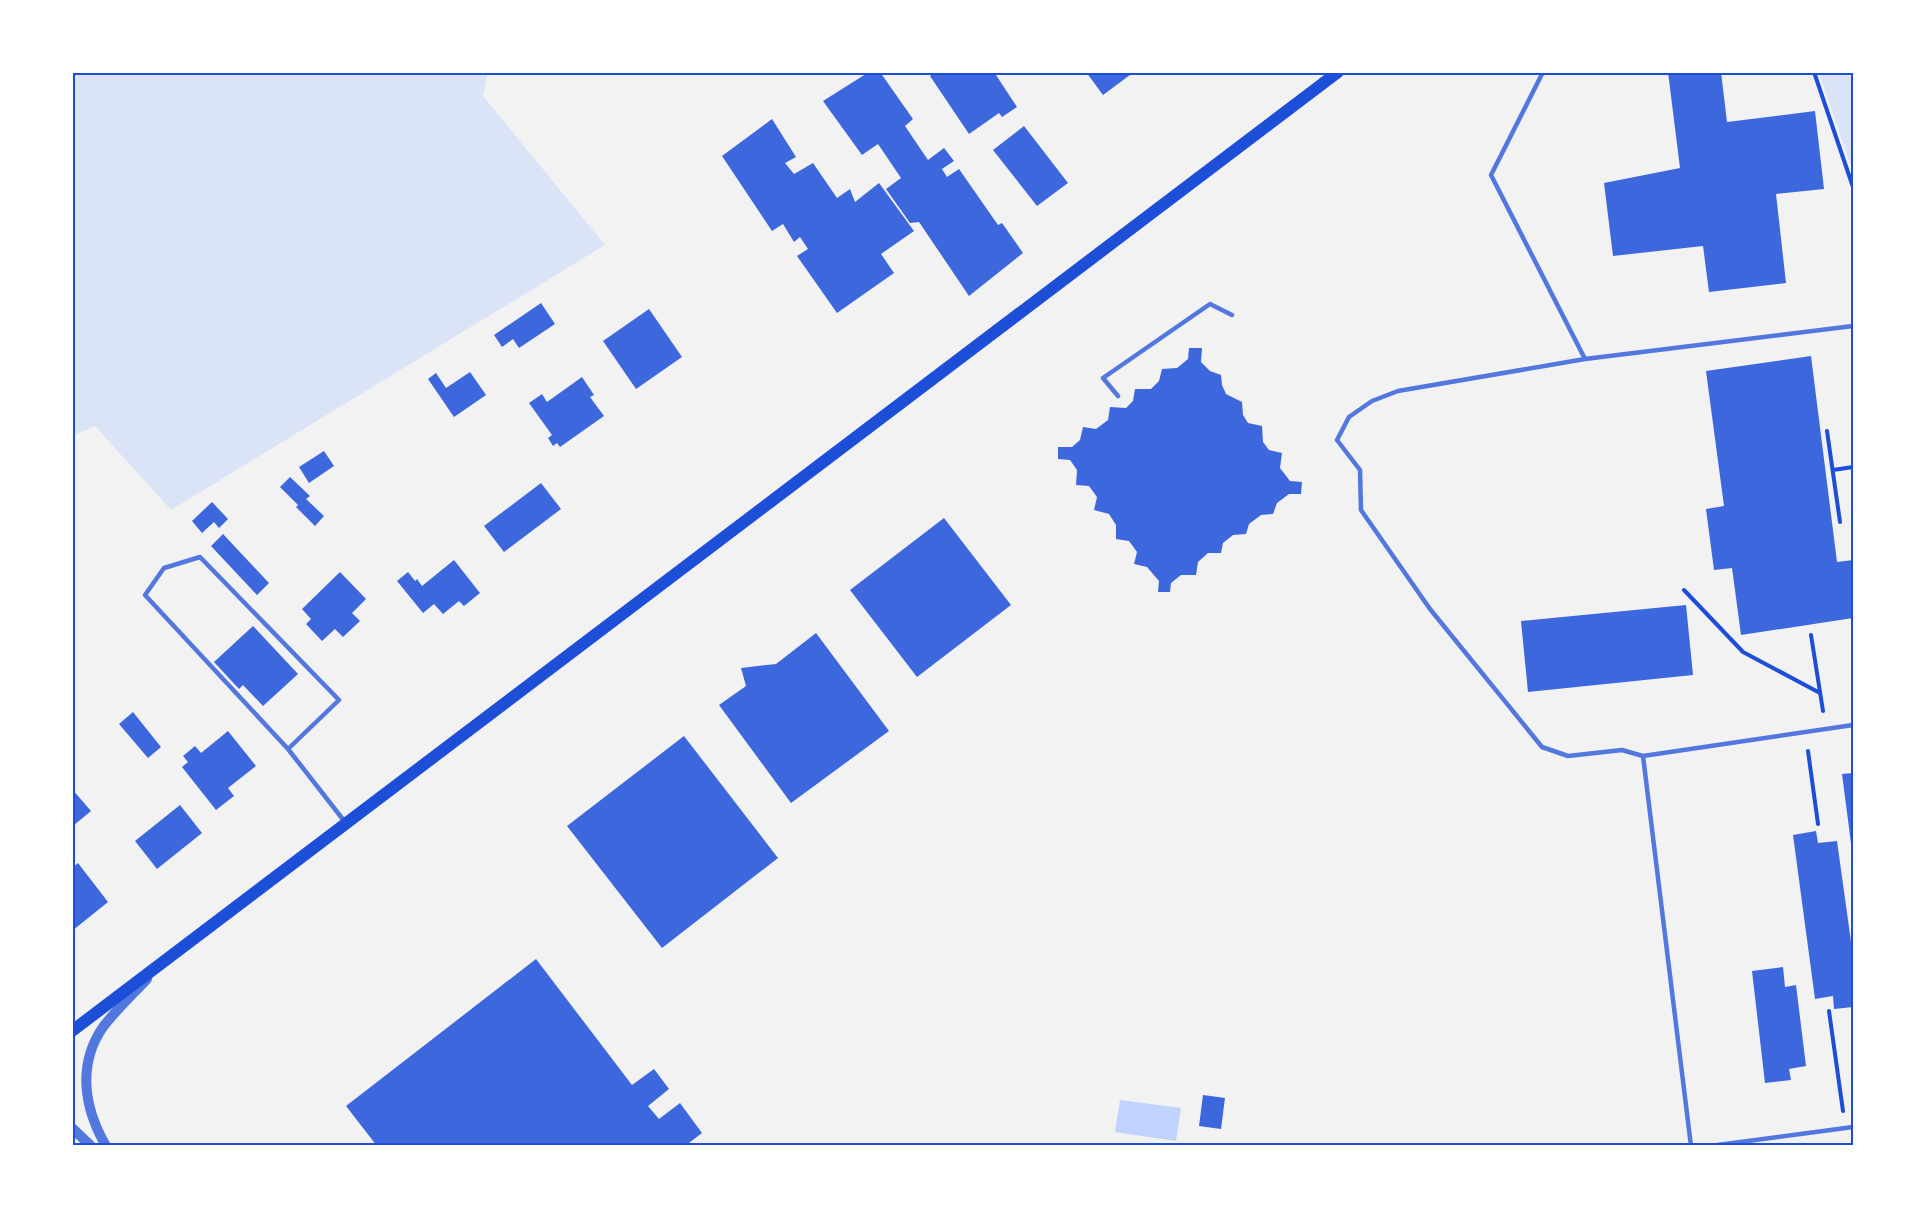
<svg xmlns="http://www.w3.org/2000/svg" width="1925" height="1218" viewBox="0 0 1925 1218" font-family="Figtree,sans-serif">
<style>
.green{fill:#dbe4f7}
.water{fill:#bfd3fe}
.building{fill:#3d67dc}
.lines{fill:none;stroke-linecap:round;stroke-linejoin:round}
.path{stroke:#1d4ed8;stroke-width:4}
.service{stroke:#5277de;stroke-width:4.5}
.tertiary{stroke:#5277de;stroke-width:10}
.secondary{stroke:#1d4ed8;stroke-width:12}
.neatline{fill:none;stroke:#1d4ed8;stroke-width:2}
</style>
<rect width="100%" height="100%" fill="#f2f2f2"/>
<path class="green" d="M72 72H488L483 96 605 245 171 510 95 426 72 436Z
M1843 72 1853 78V172L1819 73Z"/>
<path class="water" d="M1120 1100 1181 1108 1176 1141 1115 1132Z"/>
<path class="building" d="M869 72H880L913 119 905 126 928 160 944 148 954 161 942 169 947 177 959 169 998 225 1002 223 1023 253 969 296 919 222 910 223 886 189 901 178 878 144 862 155 823 101Z
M936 72H994L1017 107 1002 117 999 113 969 134 930 76Z
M1086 72H1134L1103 95Z
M1668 72H1721L1727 122 1815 111 1824 189 1776 194 1786 283 1709 292 1703 246 1613 256 1604 183 1680 168Z
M772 119 796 157 785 163 794 174 813 163 837 198 850 189 855 202 879 183 914 231 881 254 894 273 837 313 797 256 808 249 800 237 794 242 783 224 772 231 722 156Z
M1024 126 1068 183 1037 206 993 150Z
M541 303 555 324 519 348 513 339 502 347 494 335Z
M649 309 682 357 636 389 603 341Z
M1189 348H1202L1201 362 1210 371 1221 375 1222 385 1226 394 1242 402 1243 415 1248 423 1262 426 1263 442 1269 450 1282 453 1280 468 1290 481 1302 482 1301 494H1289L1277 503 1273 514 1261 515 1249 524 1246 534 1233 535 1223 543 1221 553H1208L1198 562 1196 575H1181L1171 583 1170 592H1158L1159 581 1147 567 1134 564 1137 552 1129 541 1116 539V525L1109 514 1094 510 1097 497 1089 486 1076 485 1077 470 1070 460 1058 459V447H1072L1080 440 1083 427 1096 429 1108 420 1110 407 1126 408 1133 401 1135 389H1151L1159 381 1162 369 1177 368 1188 359Z
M1811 356 1837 562 1853 560V618L1741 635 1732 568 1714 570 1706 509 1724 506 1706 371Z
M470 372 486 395 454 417 428 379 436 373 446 388Z
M582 377 594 395 590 397 604 416 560 447 557 443 553 446 548 438 552 435 529 403 542 394 547 402Z
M324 451 334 466 309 483 299 467Z
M290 477 310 496 306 499 324 516 315 526 296 507 298 505 280 487Z
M541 483 561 509 504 552 484 526Z
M212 502 228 519 219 528 214 522 202 533 192 521Z
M944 518 1011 605 917 677 850 590Z
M223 534 269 583 257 595 211 546Z
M454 560 480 593 464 606 459 601 443 614 434 604 423 613 397 581 408 572 415 581 417 579 422 586Z
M340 572 366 599 352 613 360 621 343 637 335 629 322 641 306 624 311 619 302 609Z
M1686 605 1693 675 1528 692 1521 621Z
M253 626 298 674 263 706 243 685 239 689 214 662Z
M816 633 889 731 791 803 719 705 746 686 741 668 776 664Z
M133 712 161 747 148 758 119 724Z
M228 731 256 766 228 788 234 796 216 810 182 767 188 762 183 756 195 746 201 753Z
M684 736 778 858 662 948 567 826Z
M1853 773V851H1852L1842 774Z
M72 789 91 811 74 825 72 822Z
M180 805 202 833 157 869 135 841Z
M1816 831 1818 843 1837 841 1853 956V1007L1834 1009 1833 996 1815 999 1793 835Z
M78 863 108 902 72 931V868Z
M536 959 632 1085 654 1069 669 1089 648 1106 659 1119 680 1103 702 1133 685 1146H377L346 1106Z
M1783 967 1785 987 1796 985 1806 1066 1789 1069 1791 1080 1765 1083 1752 971Z
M1203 1095 1225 1098 1221 1129 1199 1126Z"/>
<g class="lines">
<path class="path" d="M1815 75 1853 187
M1827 431 1840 522
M1833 470 1853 467
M1684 590 1743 652 1820 693
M1811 635 1823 711
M1808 751 1818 824
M1829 1011 1843 1111"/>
<path class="service" d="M1543 72 1491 175 1585 359 1853 326
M1585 359 1398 391 1372 401 1349 417 1337 440 1360 470 1361 510 1430 609 1542 747 1568 756 1622 750 1643 756 1853 725
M1118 396 1103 378 1210 304 1232 315
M288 749 145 595 164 568 200 557 339 700 288 749 345 822
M1643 756 1691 1146
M1710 1146 1853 1127"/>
<path class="tertiary" d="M72 1128 91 1146
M106 1146C84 1108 77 1065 103 1027 116 1010 133 994 147 979"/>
<path class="secondary" d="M72 1031 1338 72"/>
</g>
<rect width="1925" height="1218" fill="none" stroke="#ffffff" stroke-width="147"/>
<rect x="74" y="74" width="1778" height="1070" class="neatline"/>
</svg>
